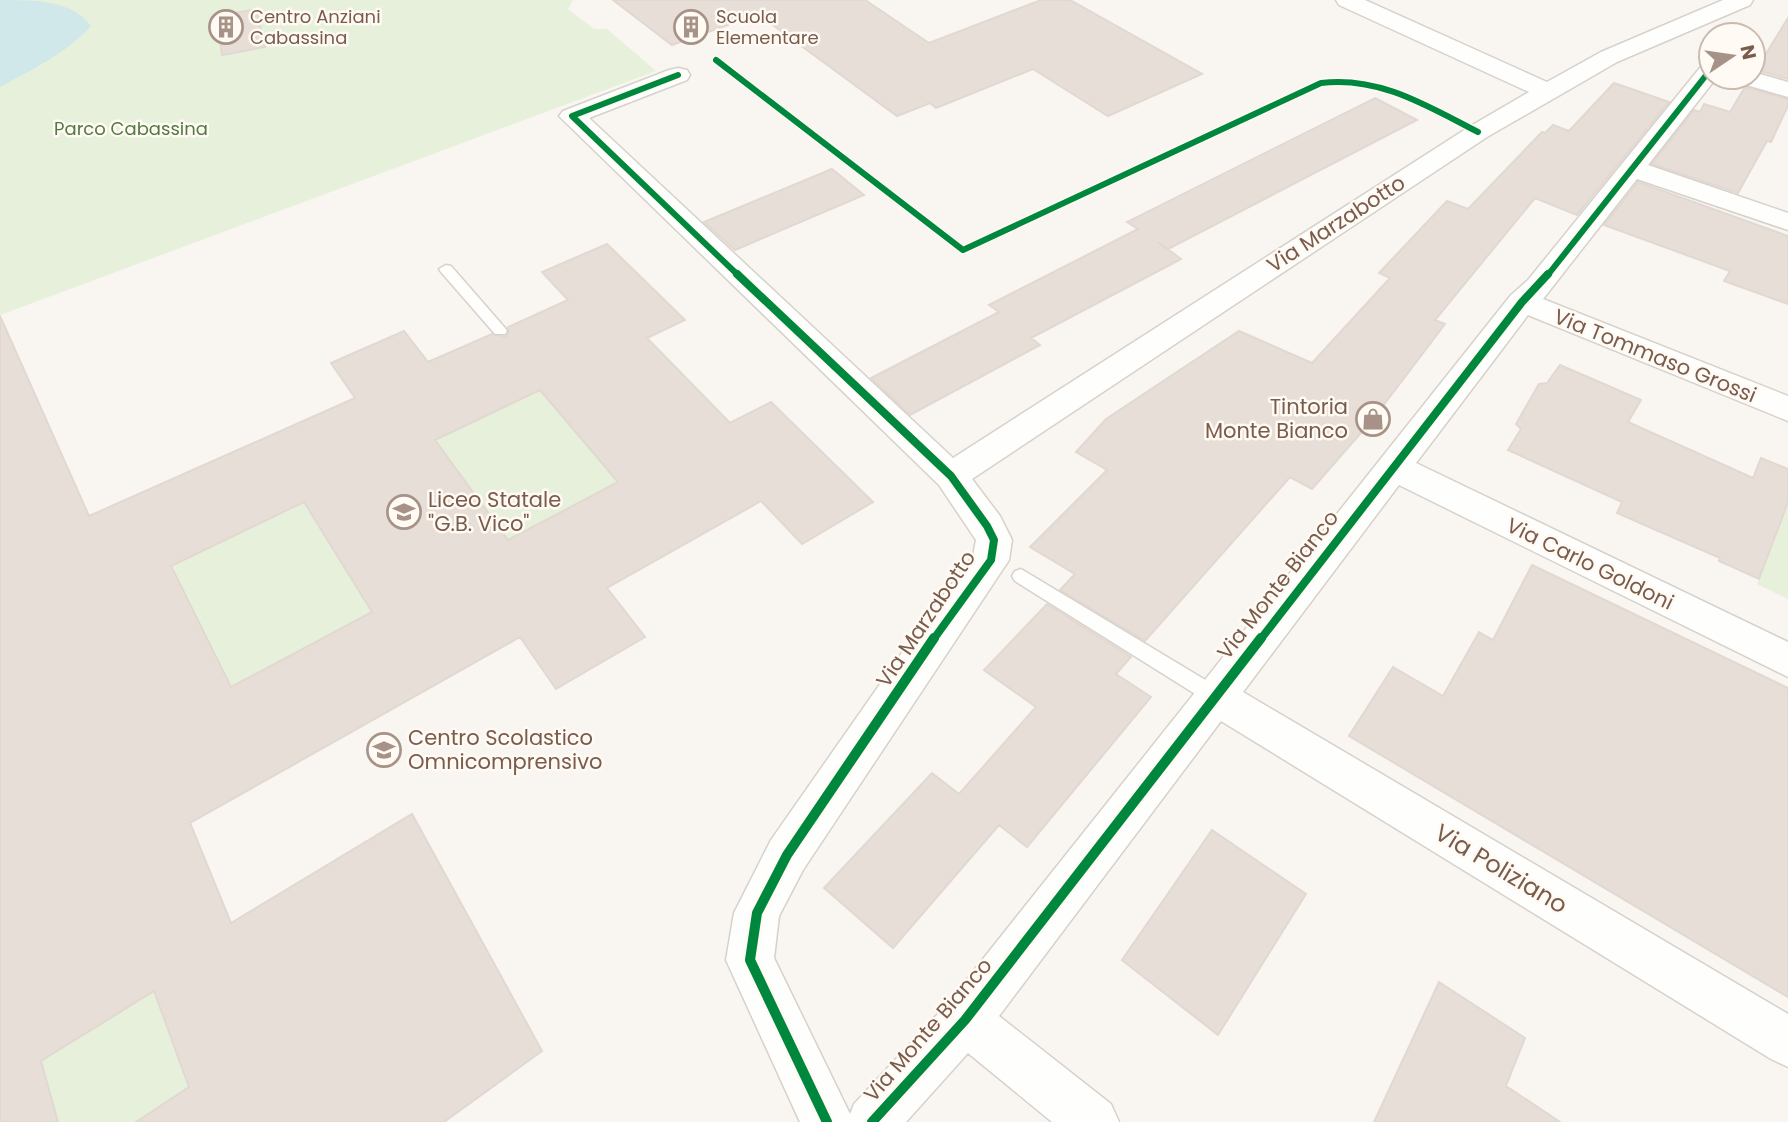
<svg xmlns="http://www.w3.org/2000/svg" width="1788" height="1122" viewBox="0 0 1788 1122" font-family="Poppins,sans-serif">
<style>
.green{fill:#e7f0db}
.water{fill:#d0e8ea}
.building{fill:#e6ded7;stroke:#e2d8d2;stroke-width:2;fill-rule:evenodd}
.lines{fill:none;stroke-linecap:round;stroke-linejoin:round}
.lane-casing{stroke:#d7d1cb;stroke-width:3}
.street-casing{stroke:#d7d1cb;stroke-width:3}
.lane{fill:#fefefd;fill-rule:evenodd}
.street{fill:#fefefd;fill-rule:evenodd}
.cycleway-far2-casing{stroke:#fffaf3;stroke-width:9}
.cycleway-far1-casing{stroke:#fffaf3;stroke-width:12}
.cycleway-casing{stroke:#fffaf3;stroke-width:15}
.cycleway-far2{stroke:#00873e;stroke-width:6}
.cycleway-far1{stroke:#00873e;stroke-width:8}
.cycleway{stroke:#00873e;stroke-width:10}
.labels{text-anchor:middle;stroke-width:5;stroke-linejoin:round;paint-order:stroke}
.far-poi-label{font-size:18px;fill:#7a5c4d;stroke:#fffaf3;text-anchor:start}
.far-park-label{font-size:18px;fill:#537a41;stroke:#fffaf3}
.street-label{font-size:21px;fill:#7a5c4d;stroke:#fffaf3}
.poi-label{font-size:21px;fill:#7a5c4d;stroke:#fffaf3;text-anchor:start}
.near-street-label{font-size:24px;fill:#7a5c4d;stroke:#fffaf3}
</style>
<rect width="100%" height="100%" fill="#f9f5f0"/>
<path class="green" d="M0 0H573L568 9 594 29H607L656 71 0 315Z
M540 390 618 482 508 540 435 440Z
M304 502 372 612 231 687 171 566Z
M1788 502V599L1757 584Z
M154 991 189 1087 136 1122H58L41 1061Z"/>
<path class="water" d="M0 0C33 0 73 0 91 26 68 52 30 71 0 87Z"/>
<path class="building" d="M613 0H865L929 43 1041 0H1070L1202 74 1108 116 1033 69 936 108 930 103 897 116 758 14 672 45Z
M256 9 265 47 222 55 219 32 211 18Z
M1788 18V79L1756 70Z
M1614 83 1669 102 1577 215 1535 198 1435 320 1445 324 1373 419 1312 489 1290 477 1145 641 1060 590 1075 574 1030 547 1107 470 1076 452 1106 419 1239 331 1312 363 1390 278 1379 273 1447 201 1468 209 1542 132 1545 133 1553 125 1569 131Z
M1745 87 1788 99V106L1771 142 1767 141 1738 193 1652 164 1694 110 1700 112 1704 104 1730 112Z
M1375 98 1417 120 1168 249 1158 242 1181 259 1031 338 1040 345 910 415 871 378 999 312 989 305 1138 229 1127 222Z
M832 169 864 195 735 250 704 222Z
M1638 182 1788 236V304L1724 281 1730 271 1604 225Z
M607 244 685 320 647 338 730 423 771 402 873 502 802 544 761 501 607 588 645 637 556 689 520 637 190 823 231 923 412 814 542 1051 444 1122H136L189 1087 154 991 41 1061 58 1122H0V316L89 516 355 398 331 363 404 331 428 362 492 334 505 337 509 332 508 327 568 300 542 272ZM540 390 618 482 508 540 435 440ZM304 502 372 612 231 687 171 566Z
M1560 365 1641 400 1628 422 1753 478 1761 458 1788 469V502L1759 579 1719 561 1720 558 1617 513 1622 502 1508 450 1521 429 1516 424 1539 384 1547 383Z
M1532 565 1788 688V997L1349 736 1393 667 1443 696 1479 632 1493 640Z
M1047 604 1131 657 1116 674 1151 697 1027 847 999 825 893 948 824 888 932 773 959 794 1036 707 984 670Z
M1212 830 1306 894 1218 1035 1122 960Z
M1439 982 1525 1038 1506 1086 1560 1122H1374Z"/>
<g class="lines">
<g class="lane-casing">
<path id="lane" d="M446 265 451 266 505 328 507 331 505 334H495L441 272 439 269Z
M1021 569 1222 690 1225 696 1222 702 1215 704 1208 702 1015 581 1012 576 1015 571Z"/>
</g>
<g class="street-casing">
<path id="street" d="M1336 0H1365L1547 82 1601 52 1723 0H1753L1750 5 1617 62 1487 137 972 479 1000 516 1012 540 1009 560 803 870 779 916 774 958 850 1114 854 1104 948 1003 1511 295 1528 280 1703 64 1711 62V77H1717L1648 165 1788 213V230L1637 179 1543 299 1788 396V421L1528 315 1416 463 1788 642V677L1399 485 1243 692 1788 1014V1067L1771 1059 1221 721 999 1016 1111 1104 1119 1122H1052L968 1053 906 1122H800L726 960 734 913 771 840 929 614 973 556 976 540 939 485 559 116 563 111 669 70 678 68 687 70 690 75 687 80 589 118 953 458 1469 127 1529 92 1339 5Z
M1753 72 1788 82V97L1736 82 1733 77H1753Z"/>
</g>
<use href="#lane" class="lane"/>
<use href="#street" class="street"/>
<g class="cycleway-far2-casing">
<path id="cycleway-far2" d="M716 60 963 250 1321 83C1380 76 1427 106 1478 132
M678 75 572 116 739 276
M1547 276 1711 69"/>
</g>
<g class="cycleway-far1-casing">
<path id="cycleway-far1" d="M737 274 951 476 987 526 994 540 991 560 933 640
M1260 640 1522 302 1548 274"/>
</g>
<g class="cycleway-casing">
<path id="cycleway" d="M827 1122 750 960 757 913 787 855 934 638
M872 1122 965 1020 1261 638"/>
</g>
<use href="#cycleway-far2" class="cycleway-far2"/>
<use href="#cycleway-far1" class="cycleway-far1"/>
<use href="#cycleway" class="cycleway"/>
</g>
<defs>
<g id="building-ring" transform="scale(1.75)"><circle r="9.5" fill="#fffaf3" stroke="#a69286" stroke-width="1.5"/><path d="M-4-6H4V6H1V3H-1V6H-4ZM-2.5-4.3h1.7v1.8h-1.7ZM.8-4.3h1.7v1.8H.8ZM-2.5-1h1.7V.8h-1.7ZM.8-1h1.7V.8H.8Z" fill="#a69286"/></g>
<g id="shop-ring" transform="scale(1.75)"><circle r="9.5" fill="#fffaf3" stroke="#a69286" stroke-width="1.5"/><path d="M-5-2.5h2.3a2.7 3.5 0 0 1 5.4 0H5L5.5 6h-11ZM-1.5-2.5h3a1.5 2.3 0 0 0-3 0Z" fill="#a69286"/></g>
<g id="school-ring" transform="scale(1.75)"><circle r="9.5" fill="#fffaf3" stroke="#a69286" stroke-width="1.5"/><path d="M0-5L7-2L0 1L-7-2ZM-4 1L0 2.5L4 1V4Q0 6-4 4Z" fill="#a69286"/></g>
</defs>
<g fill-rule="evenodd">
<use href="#building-ring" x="226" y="27"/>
<use href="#building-ring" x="691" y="27"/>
<use href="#shop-ring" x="1373" y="419"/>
<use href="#school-ring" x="404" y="512"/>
<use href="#school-ring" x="384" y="750"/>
</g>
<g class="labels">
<g class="far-poi-label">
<text x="250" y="23">Centro Anziani<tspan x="250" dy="21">Cabassina</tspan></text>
<text x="716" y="23">Scuola<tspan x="716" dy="21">Elementare</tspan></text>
</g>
<g class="far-park-label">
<text x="131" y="135">Parco Cabassina</text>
</g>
<g class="street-label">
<text transform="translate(1336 224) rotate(-33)" y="7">Via Marzabotto</text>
<text transform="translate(1655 356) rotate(22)" y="7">Via Tommaso Grossi</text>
<text transform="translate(1590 564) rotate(26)" y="7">Via Carlo Goldoni</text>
<text transform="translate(1278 585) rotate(-52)" y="7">Via Monte Bianco</text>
<text transform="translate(926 619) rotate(-56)" y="7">Via Marzabotto</text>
<text transform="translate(928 1030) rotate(-49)" y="7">Via Monte Bianco</text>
</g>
<g class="poi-label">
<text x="1348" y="414" text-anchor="end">Tintoria<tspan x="1348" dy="24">Monte Bianco</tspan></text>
<text x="428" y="507">Liceo Statale<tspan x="428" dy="24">"G.B. Vico"</tspan></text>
<text x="408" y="745">Centro Scolastico<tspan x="408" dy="24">Omnicomprensivo</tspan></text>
</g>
<g class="near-street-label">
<text transform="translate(1501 869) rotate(31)" y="8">Via Poliziano</text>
</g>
</g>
<g transform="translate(1732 56) rotate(77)"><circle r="33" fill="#fffaf3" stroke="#cabbb1" stroke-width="2"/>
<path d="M0-5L12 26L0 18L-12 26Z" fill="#a69286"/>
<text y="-10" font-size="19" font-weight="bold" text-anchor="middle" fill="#7a5c4d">N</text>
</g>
</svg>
